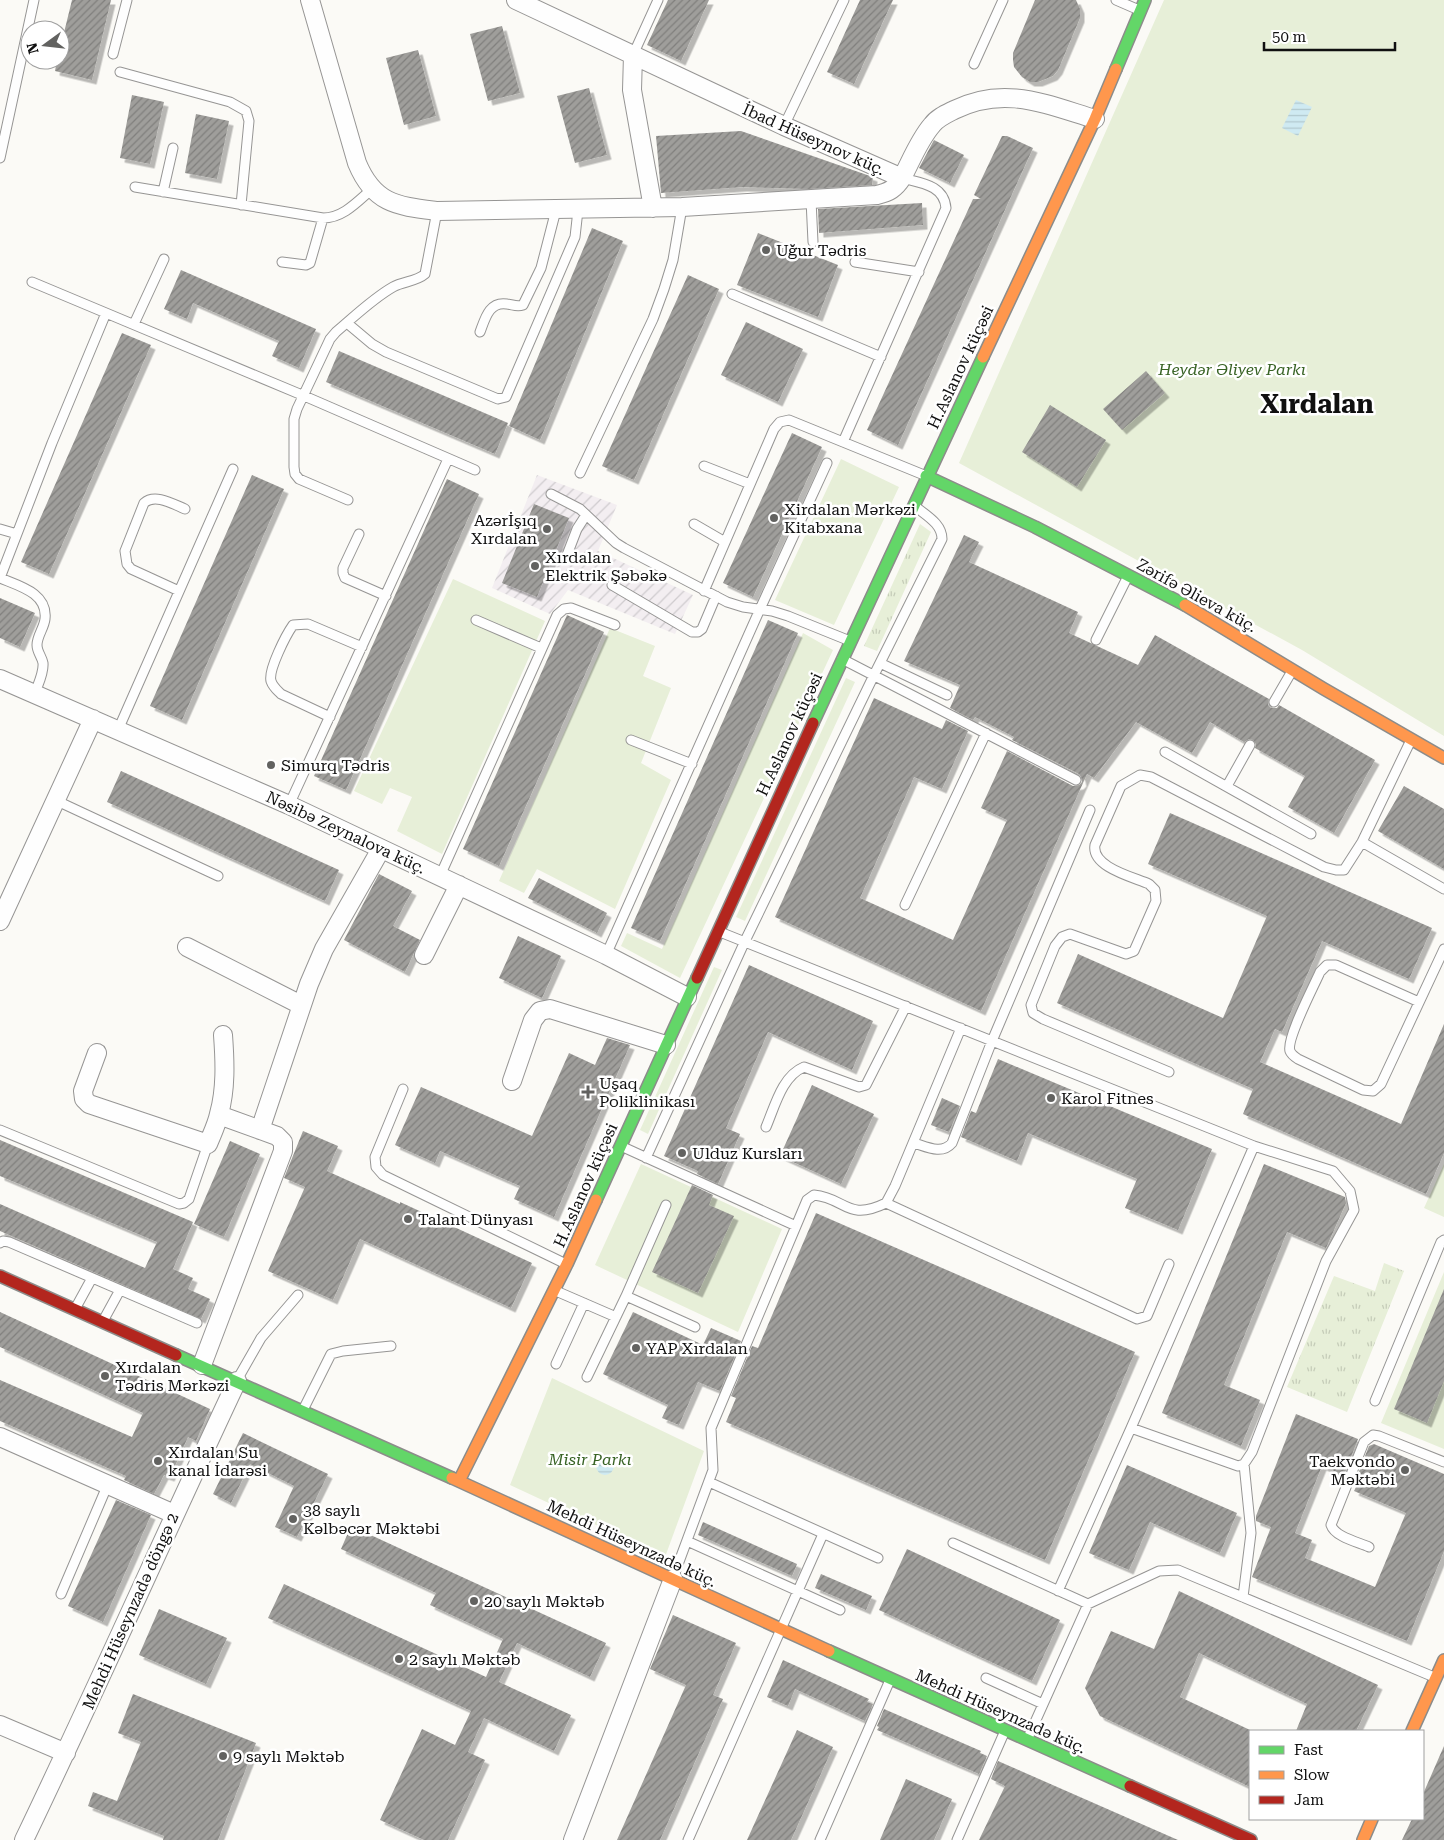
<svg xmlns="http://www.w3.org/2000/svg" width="1444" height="1840" viewBox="0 0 1444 1840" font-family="'Roboto Serif',serif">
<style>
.industrial{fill:url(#industrial-furrows)}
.grass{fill:url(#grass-tufts)}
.park{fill:#e7efd8}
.water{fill:url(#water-rules)}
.building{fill:url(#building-hatch);filter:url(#shadow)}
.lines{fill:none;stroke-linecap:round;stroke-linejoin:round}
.lane-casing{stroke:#969594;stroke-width:11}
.street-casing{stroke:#969594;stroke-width:20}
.fast-casing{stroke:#8c8c8a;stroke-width:14}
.slow-casing{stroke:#8c8c8a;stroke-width:14}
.jam-casing{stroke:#8c8c8a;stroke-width:14}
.lane{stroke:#fefefe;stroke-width:9}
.street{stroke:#fefefe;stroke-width:18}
.fast{stroke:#63d668;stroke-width:11}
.slow{stroke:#ff974d;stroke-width:11}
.jam{stroke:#b3261e;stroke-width:11}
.poi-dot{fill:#626260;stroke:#fff;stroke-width:2}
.labels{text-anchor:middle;stroke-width:5;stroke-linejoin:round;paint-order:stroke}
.street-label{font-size:16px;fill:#101010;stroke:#fff}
.poi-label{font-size:16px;fill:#101010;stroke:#fff;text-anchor:start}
.park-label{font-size:16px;font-style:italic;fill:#386325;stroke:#fff}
.town-label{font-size:26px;font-weight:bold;fill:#101010;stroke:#fff}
</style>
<defs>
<pattern id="industrial-furrows" width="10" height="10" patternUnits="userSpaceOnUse" patternTransform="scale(1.25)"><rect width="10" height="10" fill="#f3eef1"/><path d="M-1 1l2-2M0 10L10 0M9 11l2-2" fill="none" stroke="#cfcbce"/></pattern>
<pattern id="grass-tufts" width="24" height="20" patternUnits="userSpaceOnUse" patternTransform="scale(1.25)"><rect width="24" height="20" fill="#e7efd8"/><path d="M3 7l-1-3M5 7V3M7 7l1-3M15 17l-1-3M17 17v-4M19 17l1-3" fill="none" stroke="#c5ccb8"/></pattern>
<pattern id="water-rules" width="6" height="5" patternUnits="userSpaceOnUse" patternTransform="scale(1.25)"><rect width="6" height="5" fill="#cfeaf2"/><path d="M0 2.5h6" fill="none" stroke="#b1c8ce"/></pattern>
<pattern id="building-hatch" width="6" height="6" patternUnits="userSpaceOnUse" patternTransform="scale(1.25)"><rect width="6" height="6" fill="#9f9e9b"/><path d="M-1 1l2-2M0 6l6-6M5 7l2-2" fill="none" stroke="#807f7d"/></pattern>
<filter id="shadow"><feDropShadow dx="4.5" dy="4.5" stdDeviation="0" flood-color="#0004"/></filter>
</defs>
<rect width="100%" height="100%" fill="#fbfaf6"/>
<path class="industrial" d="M537 475 617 505 598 551 693 595 675 634 568 590 550 614 492 588Z"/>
<path class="grass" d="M920 524 931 532 877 651 864 646Z
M1384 1263 1404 1271 1347 1412 1287 1387 1334 1276 1375 1291Z"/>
<path class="park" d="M1164 0H1444V736L1302 650 959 463Z
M841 459 899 487 834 625 775 600Z
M453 579 545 621 442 854 397 831 412 797 390 788 382 804 354 791Z
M610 628 655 646 643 676 671 688 641 763 671 780 615 909 537 869 524 893 499 881Z
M803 633 833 650 680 978 621 946 627 933 662 949Z
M846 678 855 682 745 921 736 917Z
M714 967 722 970 648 1134 640 1130Z
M641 1164 782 1229 738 1332 595 1265Z
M1444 1164V1217L1424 1208Z
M1444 1272V1449L1381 1423Z
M552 1378 704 1451 665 1557 510 1485Z"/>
<path class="water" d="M1296 100 1312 107 1298 136 1282 128Z
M596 1466a9 9 0 1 1 18 0a9 9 0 1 1-18 0Z"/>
<path class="building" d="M72 0H111L92 80 55 71 57 60H60V49Z
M668 0H709L681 61 647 45Z
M860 0H893L854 84 827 72Z
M1035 0H1076L1080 9V18L1058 70 1053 76 1038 82H1030L1022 77 1014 67 1013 60V53Z
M502 26 520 93 488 101 470 34Z
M418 50 436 116 404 125 386 58Z
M589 88 607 155 575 163 557 96Z
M132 95 164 102 150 164 120 158Z
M196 114 229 121 217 179 185 173Z
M741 131 870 176 873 177 872 185 809 189 743 187 661 193 656 136Z
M1002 136H1007L1033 148 898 445 867 430 973 199H981L974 195Z
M934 140 964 155 950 183 919 168Z
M922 203 923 225 819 233 818 209Z
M592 228 623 241 540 440 509 426Z
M758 233 838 265 818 317 737 285Z
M181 270 316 329 299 368 272 356 279 341 193 303 187 319 164 309Z
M688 275 719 289 634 480 602 466Z
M746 322 803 349 778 402 721 375Z
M122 333 151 345 49 574 21 562Z
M339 351 508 423 495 454 326 382Z
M1146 371 1165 393 1122 430 1103 409Z
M1050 405 1106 440 1077 487 1022 452Z
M792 433 822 447 753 597 723 583Z
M252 475 284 489 182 720 150 706Z
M447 479 479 494 346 790 314 776Z
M534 504 569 518 537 597 502 583Z
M964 535 979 542 969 562 1078 612 1069 633 1138 665 1155 635 1269 699 1268 705 1271 708H1277L1279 705 1375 760 1334 833 1288 807 1305 776 1255 748 1256 744 1253 740 1249 739 1244 742 1210 722 1192 753 1136 722 1094 778 1087 774 981 1011 775 917 874 698 942 729 946 720 968 731 942 789 914 777 860 898 953 940 1007 820 981 808 1007 751 1073 786 1079 785 1082 782 1081 777 1079 774 1012 740 1014 737 975 717 973 720 950 708 960 685 904 661Z
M0 598 35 613 20 647 0 638Z
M567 615 604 632 499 866 463 849Z
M768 620 798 633 660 941 631 928Z
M121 771 339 870 325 901 107 802Z
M1404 786 1444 809V869L1378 831Z
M1170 813 1432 928 1409 979 1322 941 1282 1032 1275 1029 1260 1062 1401 1124 1444 1024V1153L1426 1194 1243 1114 1253 1089 1057 1003 1078 954 1223 1018 1267 916 1148 864Z
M379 874 412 891 393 926 420 940 405 972 344 940Z
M539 878 607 913 597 933 528 898Z
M518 936 561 956 542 998 499 978Z
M749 965 873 1021 852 1070 768 1032 726 1128 740 1134 718 1184 697 1174 698 1171 664 1156Z
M607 1038 630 1045 554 1217 514 1199 520 1186 440 1151 435 1163 395 1145 421 1087 532 1136 569 1053 595 1065Z
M998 1059 1212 1149 1178 1230 1125 1208 1137 1179 1028 1133 1017 1161 961 1137 971 1111 976 1113Z
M812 1085 874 1114 841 1184 780 1156Z
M942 1098 960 1106 949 1132 931 1125Z
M303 1131 338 1146 327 1171 400 1204V1202L532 1263 511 1308 360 1239 333 1300 268 1271 305 1187 284 1178Z
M0 1140 193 1222 173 1269 193 1278 188 1289 210 1299 201 1319 0 1231V1204L145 1268 157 1242 0 1176Z
M230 1141 260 1154 224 1237 194 1224Z
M1264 1164 1345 1197 1346 1203 1326 1248 1287 1232 1224 1385 1260 1400 1241 1446 1162 1413Z
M692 1185 713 1195 709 1205 734 1216 698 1293 652 1272Z
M816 1213 1135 1352 1045 1560 726 1422 736 1398 731 1396 752 1346 758 1348Z
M1444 1289V1381L1427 1423 1394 1409Z
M0 1312 210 1409 196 1441 188 1437 170 1477 164 1475 154 1494 124 1480 126 1476 0 1421V1380L132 1437 143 1413 0 1347Z
M633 1312 703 1345 711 1328 741 1341 720 1391 698 1382 679 1425 662 1418 668 1405 603 1374Z
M1296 1414 1358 1439 1344 1475 1322 1466 1295 1533 1312 1540 1305 1558 1375 1587 1406 1513 1354 1491 1359 1481 1356 1479 1369 1446 1374 1444 1444 1474V1551L1407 1641 1252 1577 1271 1527 1256 1521V1516Z
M243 1433 328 1474 297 1537 275 1527 294 1486 250 1464 231 1503 213 1494Z
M1127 1465 1237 1513 1220 1553 1150 1522 1129 1570 1089 1553Z
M116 1500 151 1515 103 1622 68 1606Z
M703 1522 797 1564 792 1576 698 1535Z
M351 1526 606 1643 590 1677 517 1643 499 1682 571 1715 554 1751 484 1718 468 1752 485 1760 448 1840H424L380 1820 422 1729 455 1745 471 1711 268 1618 284 1584 486 1677 503 1639 430 1605 436 1593 341 1549Z
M907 1549 1060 1620 1032 1681 879 1610Z
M821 1574 872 1596 866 1610 815 1588Z
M1179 1591 1378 1685 1356 1731H1296L1307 1704 1199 1653 1180 1697 1250 1730V1787L1100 1716 1085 1688 1111 1631 1154 1649Z
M159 1609 227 1638 206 1684 139 1655Z
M673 1615 736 1643 713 1695 723 1699 660 1840H617L686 1685 650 1669Z
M783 1660 869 1699 867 1702 873 1704 865 1721 795 1689 788 1706 767 1697Z
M133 1694 256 1743 218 1840H163L164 1836 88 1806 93 1792 117 1801 141 1742 118 1733Z
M884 1709 981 1751 980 1753 987 1756 979 1774 877 1730 879 1727 877 1726Z
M797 1730 833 1747 791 1840H747Z
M1444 1746V1840H1402L1412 1819H1423V1794Z
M998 1761 1178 1840H979L1005 1786 991 1779Z
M906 1779 952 1799 934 1840H880Z"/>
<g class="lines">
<g class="lane-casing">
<path id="lane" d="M1116 0 1139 10
M113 54 127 0
M633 55 658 0
M974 64 1003 0
M120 72 230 102 246 111 249 121 241 205
M784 126 844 0
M0 158 34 0
M135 187 323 218C343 218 357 202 372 189
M163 192 173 148
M811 200 813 242
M282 262 306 265 310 263 323 218
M855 262 919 272
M32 282 106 313
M732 294 881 357
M347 323 372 344 386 352 498 399 506 397 575 237 578 210
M134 324 164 259
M480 332C485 319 489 301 507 304 514 305 517 307 523 305L541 268 556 210
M843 442 946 208C944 185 921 183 902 178
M704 466 750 484
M580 473 653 319 664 289 673 260 682 207
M551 494 580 509 616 543 624 548 727 602 743 607 772 611 788 616 850 641
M348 500 299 479 295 474 294 467V419L297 409 330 339 336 332C354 317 372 299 393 287 403 281 416 282 425 274L437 211
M694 524 725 542
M0 529 17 534
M359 534 343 568V573L345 578 386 596
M567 555 577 529 586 515
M0 578 52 443 106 313 302 395 475 470
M0 578C19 586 48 593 45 619 44 628 37 636 37 645 37 652 42 657 43 663 44 673 38 684 35 693
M612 585 692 632H698L702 629 716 596
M179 591 131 569 127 564 125 551 144 503C155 493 173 504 185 509
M704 591 774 429 780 422 789 420 924 475
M476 620 541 648
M1096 640 1128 576
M842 659 1076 780
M880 663 947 695
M1274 702 1292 671
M330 717 281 694C277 690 273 687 271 681 268 670 286 635 293 625L308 624 362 647
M118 730 233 469
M631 740 692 764
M1165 752 1311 834
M1227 786 1250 745
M55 800 218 876
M289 805 448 459
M1362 842 1444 889
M440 876 557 615 564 609 571 608 615 625
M905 905 986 733
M720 932 1254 1146 1333 1171 1350 1191 1354 1210 1326 1261 1252 1452 1244 1464 1238 1466 1131 1428
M606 955 760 609 827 463
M1419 1002 1336 965H1327L1320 972C1314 986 1286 1039 1290 1051 1291 1054 1295 1057 1298 1059L1363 1090 1373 1091 1381 1084 1444 949
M1169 1072 1043 1019 1033 1013 1031 1005 1055 946 1062 937 1070 934 1126 954 1134 951 1156 901 1155 890 1149 884C1133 877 1091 867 1095 845L1121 786 1140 775 1151 777 1324 867 1336 870H1344L1362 842 1411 740
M403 1089 375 1157 376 1167 383 1175 566 1264
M766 1127C775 1106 782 1076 804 1067L859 1087 866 1085 906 1006
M0 1130 179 1204 184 1203 189 1199 208 1144
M914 1143C927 1147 942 1155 952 1143L992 1041 1090 810
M623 1147 796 1226
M646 1158 745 941 874 675 942 539C942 524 927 516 916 507
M886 1203 895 1186 961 1028
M0 1243 3 1241 9 1242 197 1323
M556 1291 616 1317
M626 1296 666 1205
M75 1309 92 1278
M103 1321 120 1290
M556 1364 584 1303
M587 1377 626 1296 695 1327
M237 1380 261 1338 298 1295
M1375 1401 1441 1242 1444 1240
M303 1410 331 1354 343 1351 391 1346
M709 1482 878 1558
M687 1541 840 1610
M953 1543 1088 1604 1159 1571 1178 1570 1434 1677
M1369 1547C1358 1542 1335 1537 1331 1525L1364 1442 1373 1435 1379 1436 1444 1462
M673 1578 713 1470 711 1428 807 1200 814 1195C846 1198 847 1222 886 1203L1137 1319 1147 1316 1169 1264
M1058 1591 1131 1428 1254 1146
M61 1594 108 1484
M1243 1597 1251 1533 1244 1464
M986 1678 1043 1704
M1027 1740 1088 1604
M688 1840 823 1534
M820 1840 890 1680
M957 1840 1004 1733"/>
</g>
<g class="street-casing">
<path id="street" d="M310 0 357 163C374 204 397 206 437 211L682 207 877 195C889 192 895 189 902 178
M516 0 784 126 902 178C911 161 919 140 932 125 937 118 946 114 954 110 1004 85 1045 104 1095 119
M633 55 632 90 653 208
M0 679 289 805 606 955 687 997
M0 921 93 719
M187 947 301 1005
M424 955 459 885
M97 1053 83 1091 84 1099 89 1104 208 1144C212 1134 217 1124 219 1114 226 1089 225 1062 223 1035
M512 1081 533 1020 540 1011 550 1009 666 1045
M260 1130 309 984 324 949 381 849
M202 1365 283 1151V1142L277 1136 219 1115
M0 1437 174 1514
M0 1725 66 1753
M24 1840C97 1688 165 1534 237 1381
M573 1840 673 1579"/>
</g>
<g class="fast-casing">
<path id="fast" d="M1116 69 1145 0
M926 476 1035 527 1185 605
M813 723 983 357
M596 1200 697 978
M176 1355 452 1478
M829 1651 1130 1786"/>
</g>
<g class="slow-casing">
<path id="slow" d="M983 357 1095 119 1116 69
M1185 605 1324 689 1444 758
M452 1478 829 1651
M459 1481 567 1264 596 1200
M1412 1731 1444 1660
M1363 1840 1372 1819"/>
</g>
<g class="jam-casing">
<path id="jam" d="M697 978 813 723
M0 1276 176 1355
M1130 1786 1251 1840"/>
</g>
<use href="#lane" class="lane"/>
<use href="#street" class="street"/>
<use href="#fast" class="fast"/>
<use href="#slow" class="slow"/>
<use href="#jam" class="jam"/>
</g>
<g class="poi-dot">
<circle cx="766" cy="250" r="5"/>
<circle cx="774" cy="518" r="5"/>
<circle cx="547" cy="529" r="5"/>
<circle cx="535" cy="566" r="5"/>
<circle cx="271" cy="765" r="5"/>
<path d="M585.5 1084.5h5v5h5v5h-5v5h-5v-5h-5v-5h5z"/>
<circle cx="1051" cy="1098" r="5"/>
<circle cx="682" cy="1153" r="5"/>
<circle cx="408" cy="1219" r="5"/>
<circle cx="636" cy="1348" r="5"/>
<circle cx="105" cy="1376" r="5"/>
<circle cx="158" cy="1461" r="5"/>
<circle cx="1405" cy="1470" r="5"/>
<circle cx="293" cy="1519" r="5"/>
<circle cx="474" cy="1601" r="5"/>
<circle cx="399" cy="1659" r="5"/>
<circle cx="223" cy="1756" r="5"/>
</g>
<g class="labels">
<g class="street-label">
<text transform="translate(814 139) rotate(24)" y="6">İbad Hüseynov küç.</text>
<text transform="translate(960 367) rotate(-65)" y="6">H.Aslanov küçəsi</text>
<text transform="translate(1197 595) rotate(29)" y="6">Zərifə Əlieva küç.</text>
<text transform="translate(789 734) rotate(-65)" y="6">H.Aslanov küçəsi</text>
<text transform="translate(346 832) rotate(25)" y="6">Nəsibə Zeynalova küç.</text>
<text transform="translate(585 1185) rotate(-66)" y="6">H.Aslanov küçəsi</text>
<text transform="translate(632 1543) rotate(25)" y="6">Mehdi Hüseynzadə küç.</text>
<text transform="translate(130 1611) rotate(-66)" y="6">Mehdi Hüseynzadə döngə 2</text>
<text transform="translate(1001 1711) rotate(24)" y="6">Mehdi Hüseynzadə küç.</text>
</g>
<g class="poi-label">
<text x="776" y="256">Uğur Tədris</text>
<text x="784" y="515">Xirdalan Mərkəzi<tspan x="784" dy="18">Kitabxana</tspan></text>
<text x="537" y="526" text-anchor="end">Azərİşıq<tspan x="537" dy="18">Xırdalan</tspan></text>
<text x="545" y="563">Xırdalan<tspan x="545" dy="18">Elektrik Şəbəkə</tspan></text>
<text x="281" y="771">Simurq Tədris</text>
<text x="599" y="1089">Uşaq<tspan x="599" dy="18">Poliklinikası</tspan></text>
<text x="1061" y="1104">Karol Fitnes</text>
<text x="692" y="1159">Ulduz Kursları</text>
<text x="418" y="1225">Talant Dünyası</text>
<text x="646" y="1354">YAP Xırdalan</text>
<text x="115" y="1373">Xırdalan<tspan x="115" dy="18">Tədris Mərkəzi</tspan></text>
<text x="168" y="1458">Xırdalan Su<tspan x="168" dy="18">kanal İdarəsi</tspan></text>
<text x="1395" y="1467" text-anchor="end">Taekvondo<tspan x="1395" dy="18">Məktəbi</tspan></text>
<text x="303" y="1516">38 saylı<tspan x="303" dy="18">Kəlbəcər Məktəbi</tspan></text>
<text x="484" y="1607">20 saylı Məktəb</text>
<text x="409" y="1665">2 saylı Məktəb</text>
<text x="233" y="1762">9 saylı Məktəb</text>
</g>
<g class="park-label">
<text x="1232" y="375">Heydər Əliyev Parkı</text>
<text x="590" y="1465">Misir Parkı</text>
</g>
<g class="town-label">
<text x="1317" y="413">Xırdalan</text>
</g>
</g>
<rect x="1249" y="1730" width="175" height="90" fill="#ffffff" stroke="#9f9f9f"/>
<rect x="1259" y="1746" width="25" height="8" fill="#63d668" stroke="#9f9f9f"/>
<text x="1294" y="1755" font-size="15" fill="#101010">Fast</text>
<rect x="1259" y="1771" width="25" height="8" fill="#ff974d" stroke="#9f9f9f"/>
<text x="1294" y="1780" font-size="15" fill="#101010">Slow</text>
<rect x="1259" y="1796" width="25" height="8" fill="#b3261e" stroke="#9f9f9f"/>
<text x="1294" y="1805" font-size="15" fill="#101010">Jam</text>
<g transform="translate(45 45) rotate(255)"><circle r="24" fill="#ffffff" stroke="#9f9f9f"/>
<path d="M0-4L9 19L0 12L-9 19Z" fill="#626260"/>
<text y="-8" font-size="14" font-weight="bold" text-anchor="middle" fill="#101010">N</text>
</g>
<path d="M1264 42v8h131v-8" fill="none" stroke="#101010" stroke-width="2.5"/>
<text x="1272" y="42" font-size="15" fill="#101010" stroke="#ffffff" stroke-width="4" paint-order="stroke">50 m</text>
</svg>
